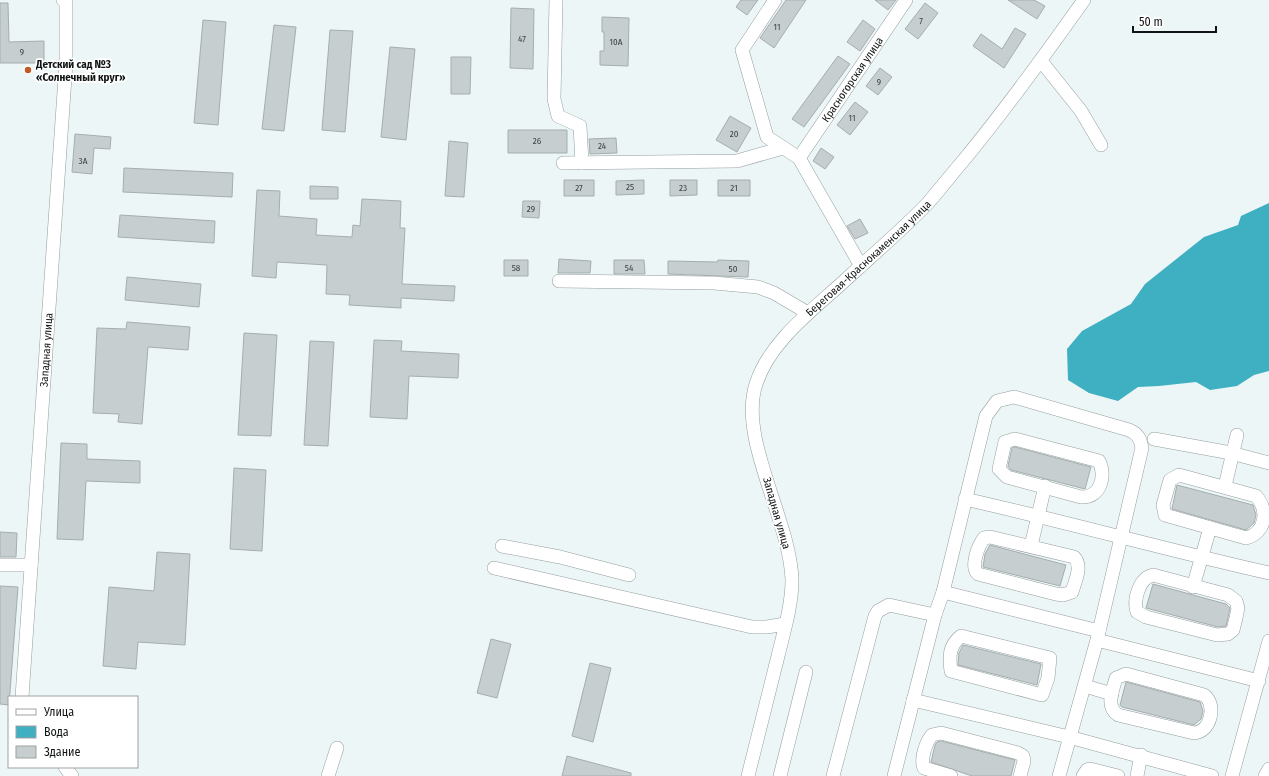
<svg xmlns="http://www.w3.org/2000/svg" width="1269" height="776" viewBox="0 0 1269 776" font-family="'Fira Sans Condensed',sans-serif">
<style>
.water{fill:#3fb0c1}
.building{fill:#c6ced0;stroke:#a5adaf}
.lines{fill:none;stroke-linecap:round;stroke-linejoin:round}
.minor-casing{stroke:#959d9e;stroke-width:14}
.minor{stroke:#fff;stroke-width:13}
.poi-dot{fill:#bf5b26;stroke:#fff;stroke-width:1.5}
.labels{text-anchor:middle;stroke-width:3.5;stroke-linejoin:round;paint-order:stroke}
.number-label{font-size:9px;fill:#3e4243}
.poi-label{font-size:11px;font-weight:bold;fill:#111414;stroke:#fff;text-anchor:start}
.street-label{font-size:11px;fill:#111414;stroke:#fff}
</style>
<rect width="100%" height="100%" fill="#edf6f7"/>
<path class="water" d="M1269 203V371L1254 375 1237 386 1210 390 1196 382 1159 386 1138 387 1118 401 1089 393 1068 380 1067 349 1082 331 1131 304 1145 284 1204 237 1238 225 1241 216Z"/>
<path class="building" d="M741 0H758L747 15 736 7Z
M786 0H806L774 48 760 38Z
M875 0H896L888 10Z
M1008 0H1034L1045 6 1037 19Z
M0 3H8L9 42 44 41V63H0Z
M925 3 938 13 918 39 905 29Z
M511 8 534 9 533 69 510 68Z
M602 17 629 18 628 66 600 65V51H604V32H602Z
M203 20 226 22 218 125 194 123Z
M863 20 875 29 860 51 847 42Z
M274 25 296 27 284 131 262 129Z
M1015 28 1026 34 1004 68 973 46 981 34 1002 49Z
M330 30 353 31 345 132 322 130Z
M390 47 415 49 406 140 381 137Z
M838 56 850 64 804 127 792 119Z
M451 57H471L470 94H451Z
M880 68 892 77 878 95 866 86Z
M855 102 868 112 850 135 837 125Z
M730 116 751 128 737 152 716 140Z
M508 130H567V153H508Z
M75 134 111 137 110 149 94 148 92 174 72 172Z
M616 138 617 153 590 154 589 139Z
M449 141 468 143 464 197 445 196Z
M821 148 834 157 825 169 813 161Z
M124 168 233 173 232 197 123 192Z
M564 180H594V196H564Z
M644 180V194L616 195V181Z
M670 180H697V195L670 196Z
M718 180H750V196H718Z
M310 186 338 187V199H310Z
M257 190 280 191 279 216 317 219 316 235 352 237 353 225 360 226 362 199 401 201 400 228H405L402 284 455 286 454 301 401 298V308L349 305 350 295 326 294 327 265 277 262 276 278 252 276Z
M523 201H540L539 218 522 217Z
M120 215 215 221 214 243 118 237Z
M860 219 868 233 855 239 847 226Z
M559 259 591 261 590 273H558Z
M504 260H528V276H504Z
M614 260H644L645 274H614Z
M718 260 749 261 748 277 668 274V261L717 262Z
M127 277 201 284 199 307 125 300Z
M127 322 190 327 188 350 148 347 142 424 118 422 119 414 93 413 97 328 126 329Z
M244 333 277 335 271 436 238 435Z
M374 340 402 341 401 351 459 354 458 378 409 376 407 419 370 417Z
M310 341 334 342 328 446 304 445Z
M61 443 87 444V459L140 461V483L86 481 83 540 57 539Z
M1015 447 1091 467 1085 489 1011 470 1008 466 1012 448Z
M234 468 266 470 262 551 230 549Z
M1177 485 1253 505 1256 515 1254 523 1246 530 1172 509Z
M0 532 17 533 16 557H0Z
M990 545 1066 565 1060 586 983 567 985 554Z
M157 552 190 554 185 645 138 642 136 669 103 666 109 587 154 591Z
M1153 584 1226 604 1230 608 1226 626 1218 627 1146 608Z
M0 586 18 587 9 705 0 704Z
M491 639 511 644 497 698 477 693Z
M963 645 1041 664 1037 685 958 665 959 653Z
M590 663 611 668 593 742 572 736Z
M1126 682 1200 702 1203 711 1201 719 1194 725 1122 707 1120 705Z
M941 741 1015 760 1011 776H972L931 762 935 745 937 742Z
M567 756 631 773V776H562Z"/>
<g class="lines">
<g class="minor-casing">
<g id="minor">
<path d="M556 0 554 99 558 116 580 126 582 163"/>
<path d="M775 0 742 50 767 137 799 158 861 266"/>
<path d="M1041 61 1081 111 1101 145"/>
<path id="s1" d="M799 158 906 0"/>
<path d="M563 163 737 161 783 148"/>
<path d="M559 281 714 283 758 287 774 293 808 313"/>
<path d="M1015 439 1099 461C1106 476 1101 498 1081 497L1007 477 999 469 1005 442Z"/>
<path d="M1154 439 1231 453 1269 463"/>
<path d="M1179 475 1256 496C1269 510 1266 533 1246 538L1165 515 1163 505 1170 480Z"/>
<path d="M1225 486 1237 435"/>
<path d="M965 499C1067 522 1167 550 1269 573"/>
<path d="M990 537 1074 557C1083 566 1075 581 1072 592L1063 595 1056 594 978 574C970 567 978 546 984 538Z"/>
<path d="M502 546 560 557 629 575"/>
<path d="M1031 546 1045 486"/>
<path d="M0 565H31"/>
<path d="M494 568 752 627H767L785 624"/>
<path d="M1153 575 1228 595 1236 601 1238 608 1236 618 1233 630 1228 634 1217 635 1146 617 1137 612C1133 600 1139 578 1153 575Z"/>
<path d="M1193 587 1210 528"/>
<path d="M943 592 1099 631"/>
<path d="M961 636 1050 658 1048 678 1042 695 951 671C949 656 949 646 961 636Z"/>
<path d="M1097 640 1259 681"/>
<path d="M1126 674 1204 695C1217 704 1211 732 1194 733L1118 715C1105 706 1113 690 1116 678Z"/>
<path d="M1085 686 1112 694"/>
<path id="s2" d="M22 697 66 63V2L63 0"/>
<path d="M913 700 1069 737 1212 776"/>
<path d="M65 767 72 776"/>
<path d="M328 776 337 748"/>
<path id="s3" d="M748 776C758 736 768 696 778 656 784 631 792 605 792 580 790 519 738 439 756 384 769 343 810 312 841 284 870 257 900 232 928 203 940 189 951 175 963 161 1006 109 1045 55 1084 0"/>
<path d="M780 776 806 672"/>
<path d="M833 776 875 616 878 611 889 605 935 615"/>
<path d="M894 776 935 615 943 592 986 416 997 401 1014 397 1129 430C1138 434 1140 438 1142 448L1097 640 1059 776"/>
<path d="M951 776 924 768C920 759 926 742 932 735L941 733 1018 753 1023 756 1024 761 1020 776"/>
<path d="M1083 776 1087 770 1090 769 1118 776"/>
<path d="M1137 776 1141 755"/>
<path d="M1232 776 1269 641"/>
<path d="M1265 776 1269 769"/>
</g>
</g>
<use href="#minor" class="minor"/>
</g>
<circle class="poi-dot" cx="28" cy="70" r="4"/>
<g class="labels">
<g class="number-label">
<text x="921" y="24">7</text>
<text x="777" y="30">11</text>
<text x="522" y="42">47</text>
<text x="616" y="45">10А</text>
<text x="22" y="55">9</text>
<text x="879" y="85">9</text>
<text x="852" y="121">11</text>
<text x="734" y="137">20</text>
<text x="537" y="144">26</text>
<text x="602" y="149">24</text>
<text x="83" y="164">3А</text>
<text x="630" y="190">25</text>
<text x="579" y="191">27</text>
<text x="683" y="191">23</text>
<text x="734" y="191">21</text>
<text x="531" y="212">29</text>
<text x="516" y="271">58</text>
<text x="629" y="271">54</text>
<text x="733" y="272">50</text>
</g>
<g class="poi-label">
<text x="36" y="68">Детский сад №3<tspan x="36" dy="13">«Солнечный круг»</tspan></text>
</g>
<g class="street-label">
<text dy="4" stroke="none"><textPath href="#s1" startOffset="95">Красногорская улица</textPath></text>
<text dy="4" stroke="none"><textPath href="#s3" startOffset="573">Береговая-Краснокаменская улица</textPath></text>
<text dy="4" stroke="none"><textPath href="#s2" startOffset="348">Западная улица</textPath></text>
<text transform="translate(777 513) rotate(74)" y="4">Западная улица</text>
</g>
</g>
<rect x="8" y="696" width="130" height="72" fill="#ffffff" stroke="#a0a1a1"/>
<rect x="16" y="709" width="20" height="6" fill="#ffffff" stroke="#a0a1a1"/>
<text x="44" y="716" font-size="12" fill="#111414">Улица</text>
<rect x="16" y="726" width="20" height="12" fill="#3fb0c1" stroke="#a0a1a1"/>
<text x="44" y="736" font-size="12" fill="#111414">Вода</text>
<rect x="16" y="746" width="20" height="12" fill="#c6ced0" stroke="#a0a1a1"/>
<text x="44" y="756" font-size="12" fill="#111414">Здание</text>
<path d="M1133 26v6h83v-6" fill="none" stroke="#111414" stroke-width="2"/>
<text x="1139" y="26" font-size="12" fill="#111414" stroke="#ffffff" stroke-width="3" paint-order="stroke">50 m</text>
</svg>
